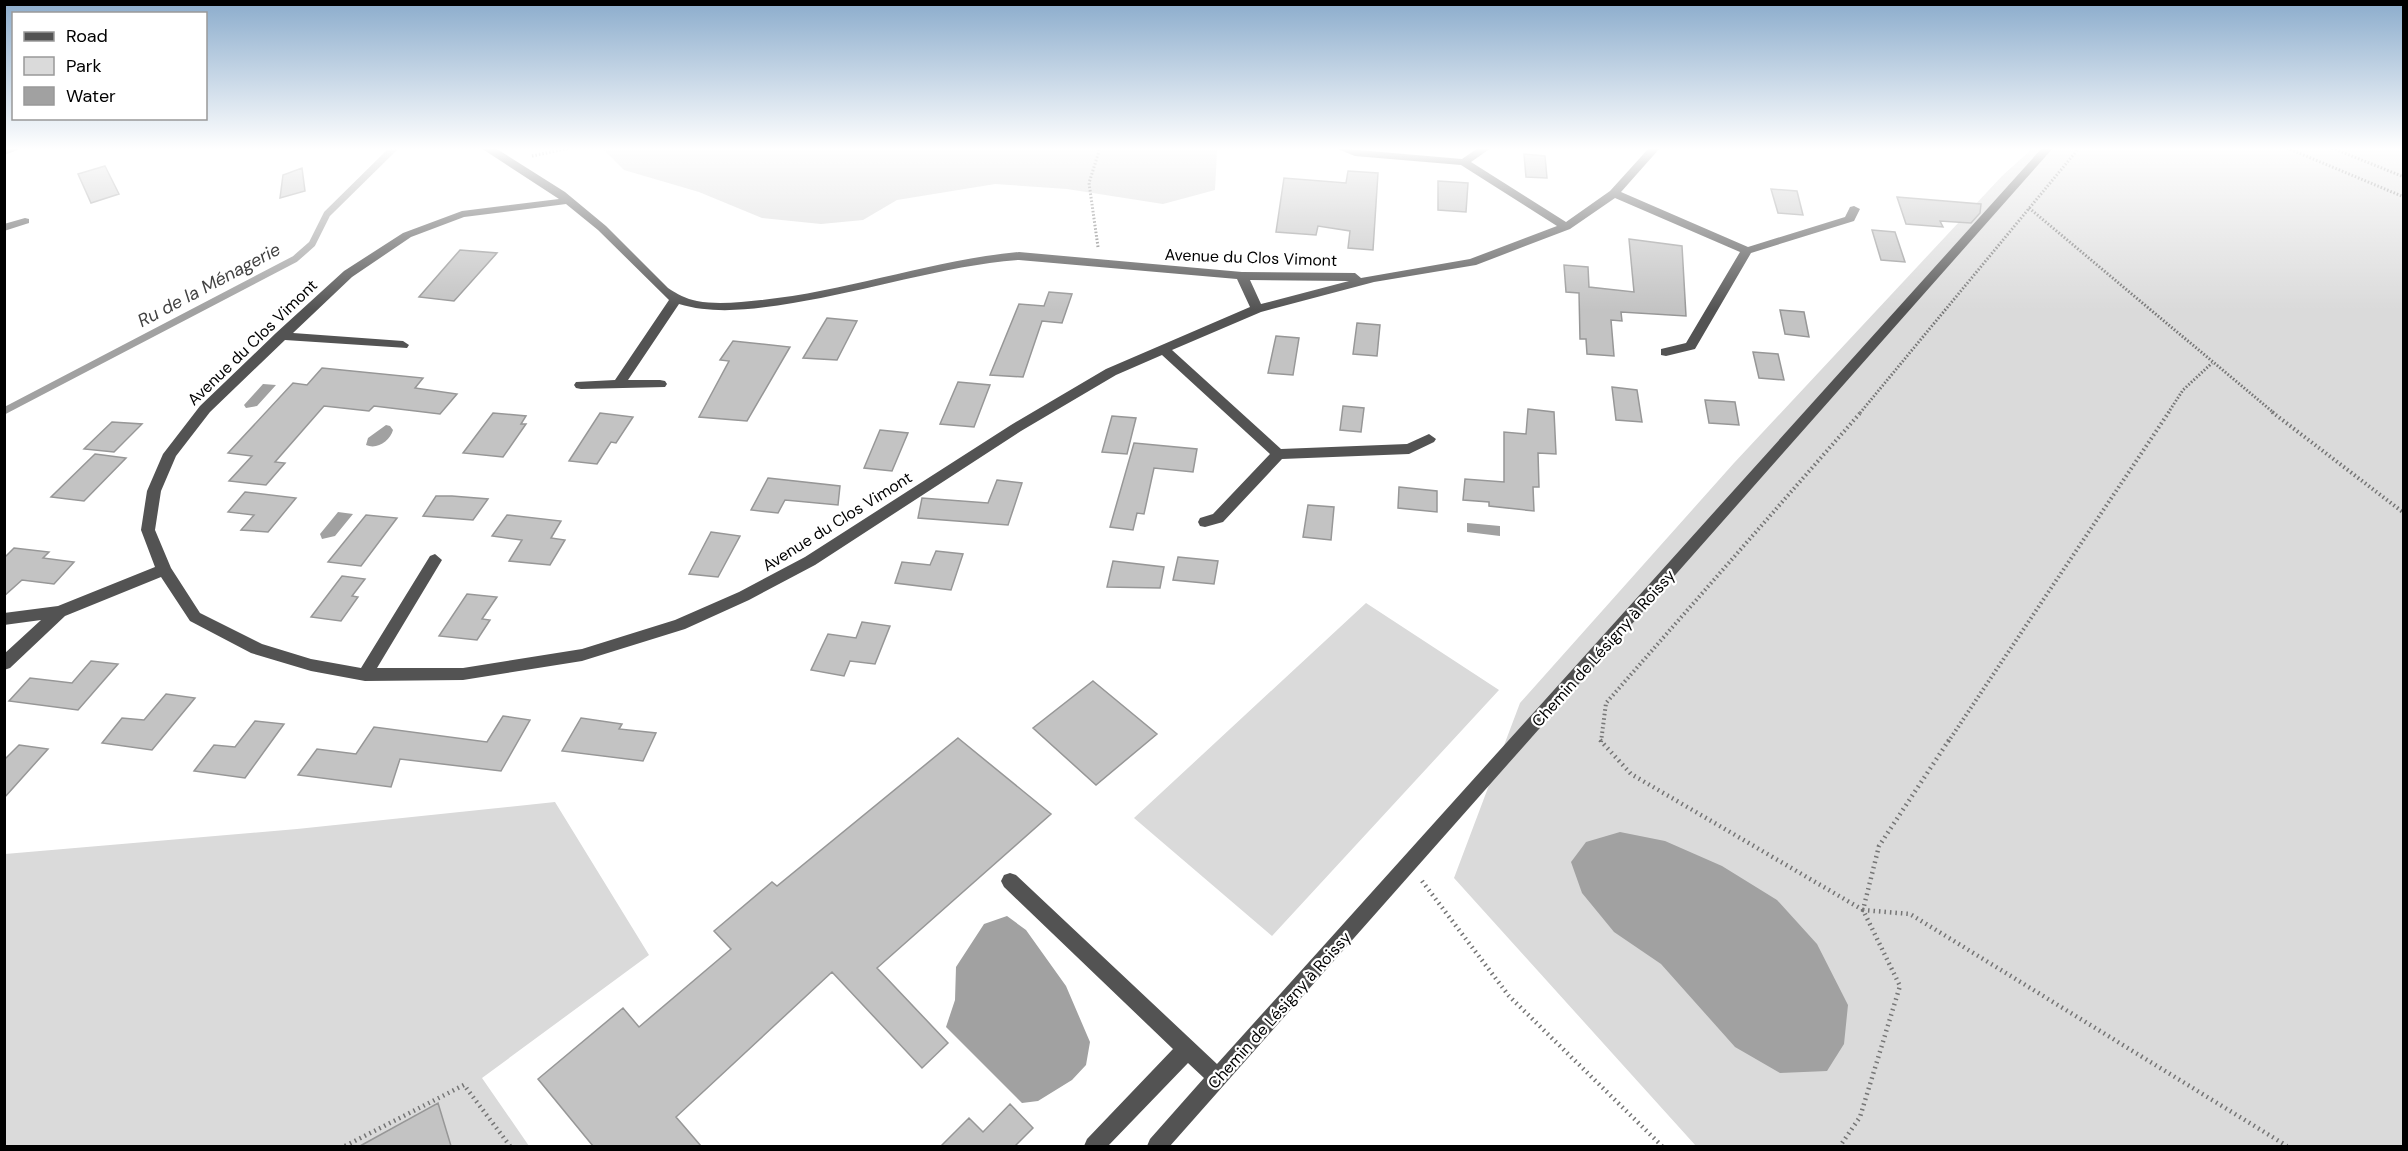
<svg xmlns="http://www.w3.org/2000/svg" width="2408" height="1151" viewBox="0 0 2408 1151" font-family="'DM Sans',sans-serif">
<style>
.green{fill:#dadada}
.water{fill:#a1a1a1}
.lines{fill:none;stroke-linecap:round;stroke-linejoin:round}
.stream{stroke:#a1a1a1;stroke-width:7}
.building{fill:#c3c3c3;stroke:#979797;stroke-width:1.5}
.path-far2{stroke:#757575;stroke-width:3;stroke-dasharray:1.5 2;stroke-linecap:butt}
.path-far1{stroke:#757575;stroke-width:4;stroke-dasharray:1.5 3;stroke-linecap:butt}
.path{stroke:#757575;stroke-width:4.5;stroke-dasharray:1.5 4;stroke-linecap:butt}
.minor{fill:#535353;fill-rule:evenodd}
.labels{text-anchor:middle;stroke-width:4.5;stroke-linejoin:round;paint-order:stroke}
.street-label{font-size:16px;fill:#000;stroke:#fff}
.water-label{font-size:18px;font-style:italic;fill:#424242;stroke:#fff}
</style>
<rect width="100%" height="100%" fill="#fff"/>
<path class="green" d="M602 148H1216L1217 151 1215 190 1163 204 1067 189 995 184 897 200 863 220 821 224 762 218 699 192 624 170Z
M2033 148H2403V1146H1696L1454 878 1520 703 1734 463 2002 176Z
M1366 603 1499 690 1272 936 1134 818Z
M555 802 649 955 482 1078 529 1146H5V854L297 829Z"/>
<path class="water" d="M263 384 276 385 257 406 246 408 244 405Z
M386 425 390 426 393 430C390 441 377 450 366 445L368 438Z
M338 512 353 514 335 536 322 539 320 534Z
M1467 523 1500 526V536L1467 532Z
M1620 832 1665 841 1722 866 1777 900 1817 944 1848 1005 1844 1044 1827 1071 1780 1073 1735 1047 1661 964 1614 932 1582 893 1571 862 1586 842Z
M1007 916 1026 930 1066 986 1090 1042 1086 1065 1072 1080 1038 1101 1022 1103 946 1027 955 1000 956 967 984 924Z"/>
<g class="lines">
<path class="stream" d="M4 411 295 259 312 244 327 214 394 148"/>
</g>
<path class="building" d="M1524 154 1545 156 1547 178 1526 177Z
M105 166 119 194 91 203 78 174Z
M302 168 305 191 280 198 283 175Z
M1348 171 1378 173 1373 250 1348 248 1350 231 1318 226 1316 235 1276 232 1284 178 1346 183Z
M1438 181 1468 183 1466 212 1438 210Z
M1771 189 1797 191 1803 215 1778 213Z
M1897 197 1981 204 1980 213 1971 223 1940 221 1943 227 1906 224Z
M1872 230 1895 232 1905 262 1881 260Z
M1629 239 1682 246 1686 316 1621 312 1622 321 1611 320 1614 356 1587 354 1586 339H1580L1579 293 1566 292 1564 265 1588 267 1589 287 1634 292Z
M460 250 497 253 454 301 419 297Z
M1049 292 1072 294 1062 323 1042 321 1023 377 990 375 1019 304 1044 306Z
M1780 310 1804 312 1809 337 1785 334Z
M827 318 857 321 837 360 803 358Z
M1357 323 1380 325 1377 356 1353 354Z
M1276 336 1299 338 1293 375 1268 373Z
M733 341 790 347 747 421 699 417 729 361 720 360Z
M1753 352 1778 354 1784 380 1759 378Z
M322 368 423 378 415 388 457 394 440 414 374 406 369 411 324 406 275 462 285 463 266 485 229 481 252 456 228 453 293 383 307 385Z
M958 382 990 385 974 427 940 424Z
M1612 387 1637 390 1642 422 1616 420Z
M1705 400 1735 402 1739 425 1709 423Z
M1343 406 1364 408 1361 432 1340 430Z
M1528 409 1554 412 1556 454 1538 453 1539 487H1533L1534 511 1489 506V502L1463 500 1465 479 1504 482V432L1526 434Z
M493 413 526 416 521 424H526L503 457 463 453Z
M600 413 633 417 616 443 611 442 597 464 569 461Z
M1112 416 1136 418 1127 454 1102 452Z
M112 422 142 424 114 452 84 449Z
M880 430 908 433 892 471 864 468Z
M1134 443 1197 449 1193 472 1154 468 1144 514 1137 513 1133 530 1110 527Z
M95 454 126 458 84 501 51 497Z
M768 478 840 486 838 505 785 500 778 513 751 510Z
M997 480 1022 483 1008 525 918 518 922 498 988 503Z
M1399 487 1437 491V512L1398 508Z
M245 492 296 498 268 532 241 530 254 515 228 512Z
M436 496H452L488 499 473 520 423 516Z
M1308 505 1334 507 1331 540 1303 537Z
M366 515 397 518 361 566 328 562Z
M507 515 561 521 551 538 565 540 550 565 509 561 522 540 492 536Z
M711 532 740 536 718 577 689 574Z
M14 548 49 552 43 558 74 562 54 584 22 580 4 596V558Z
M936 551 963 554 951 590 895 583 902 562 930 565Z
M1178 557 1218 561 1214 584 1173 580Z
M1113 561 1164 567 1160 588 1107 587Z
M342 576 365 579 352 596 358 597 341 621 311 617Z
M467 594 497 597 482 619 490 620 477 640 439 636Z
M862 622 890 626 875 664 850 661 844 676 811 670 828 634 856 638Z
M91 661 118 664 78 710 9 701 30 678 72 683Z
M1093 681 1157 734 1096 785 1033 728Z
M166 694 195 698 152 750 102 743 122 718 144 720Z
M503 716 530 720 501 771 400 759 391 787 298 775 317 749 356 754 374 727 487 742Z
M581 718 622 724 619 729 656 733 643 761 562 751Z
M255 721 284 724 245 778 194 771 214 745 235 747Z
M958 738 1051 814 877 968 948 1043 922 1068 832 972 676 1117 701 1146H593L538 1079 623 1008 639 1027 731 949 714 931 772 882 777 886Z
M19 745 48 749 4 798V760Z
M438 1103 451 1146H360Z
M1010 1104 1033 1128 1015 1146H941L969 1118 983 1132Z"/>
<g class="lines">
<path class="path-far2" d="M2287 148 2404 197
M2332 148 2404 177
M532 156 570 148
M2029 208 2274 413
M1098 247 1089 183 1100 148
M1860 413 2079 148
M2168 413 2183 390 2212 363"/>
<path class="path-far1" d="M2272 412 2404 513
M1601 742 1606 703 1861 412
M1948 742 2169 412"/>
<path class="path" d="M1600 740 1631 774 1863 910 1900 986 1860 1117 1840 1146
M1949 740 1879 846 1863 910 1910 914 2287 1146
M1422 881 1509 996 1662 1146
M345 1146 464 1085 510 1146"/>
<path class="minor" d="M4 148H23L4 155Z
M481 148H495L505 154 565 192 606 226 668 288C677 294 686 299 697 301 718 305 741 302 761 300 849 291 932 260 1019 252L1242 272 1355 273 1361 278 1470 259 1557 226 1461 165 1355 156 1335 148 1462 159 1478 148H1491L1471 162 1566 222 1610 191 1649 148H1660L1621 192 1748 247 1845 217 1850 207 1854 206 1860 209 1854 221 1751 253 1695 349 1666 356 1661 355V349L1686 343 1740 252 1615 198 1570 229 1476 265 1374 282 1261 312 1172 350 1281 449 1407 444 1429 434 1436 439 1434 442 1409 454 1282 459 1223 522 1205 527 1200 526 1198 522 1200 518 1213 514 1270 454 1162 355 1116 375 1021 431 815 565 749 600 685 629 582 661 463 680 365 681 311 671 251 653 190 621 161 577 65 616 10 668 4 670V654L41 620 4 625V613L58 606 155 567 141 530 147 491 163 454 200 406 276 333 344 271 403 233 462 211 559 199ZM566 204 598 230 669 300 615 380 576 382 574 385 576 388 581 389 665 387 667 384 665 381 660 380H628L679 304C715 315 756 309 793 303 868 291 943 266 1019 260L1237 279 1250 307 1106 369 1011 425 805 557 739 592 675 620 582 649 463 668H377L442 560 435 554 430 556 361 668 311 659 262 644 200 613 171 568 155 530 161 491 176 456 210 412 285 340 407 348 409 345 403 341 293 333 352 277 411 237 464 217ZM1250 280 1349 281 1261 304Z
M2042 148H2053L1170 1146H1147L1150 1139 1204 1078 1188 1063 1108 1146H1084L1087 1139 1173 1049 1004 887 1001 881 1004 875 1010 873 1016 875 1217 1064Z
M25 218 29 219V223L4 231V224Z"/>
</g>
<linearGradient id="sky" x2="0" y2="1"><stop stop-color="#8baccc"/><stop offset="0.48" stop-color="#fff"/><stop offset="1" stop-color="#fff" stop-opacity="0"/></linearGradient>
<rect width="2408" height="310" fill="url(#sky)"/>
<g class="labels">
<g class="street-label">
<text transform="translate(1251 257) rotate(2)" y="6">Avenue du Clos Vimont</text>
<text transform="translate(252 342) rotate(-44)" y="6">Avenue du Clos Vimont</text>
<text transform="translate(837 521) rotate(-32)" y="6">Avenue du Clos Vimont</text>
<text transform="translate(1603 648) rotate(-48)" y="6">Chemin de Lésigny à Roissy</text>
<text transform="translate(1279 1010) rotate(-48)" y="6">Chemin de Lésigny à Roissy</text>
</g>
<g class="water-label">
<text transform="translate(209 285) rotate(-28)" y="6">Ru de la Ménagerie</text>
</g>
</g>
<rect width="2408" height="1151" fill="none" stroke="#000000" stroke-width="12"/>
<rect x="12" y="12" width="195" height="108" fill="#ffffff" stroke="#999999" stroke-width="1.5"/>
<rect x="24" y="32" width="30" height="9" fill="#535353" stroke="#999999" stroke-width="1.5"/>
<text x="66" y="42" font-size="18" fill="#000000">Road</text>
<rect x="24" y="57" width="30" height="18" fill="#dadada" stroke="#999999" stroke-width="1.5"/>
<text x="66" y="72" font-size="18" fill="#000000">Park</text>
<rect x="24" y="87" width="30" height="18" fill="#a1a1a1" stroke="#999999" stroke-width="1.5"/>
<text x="66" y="102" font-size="18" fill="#000000">Water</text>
</svg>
